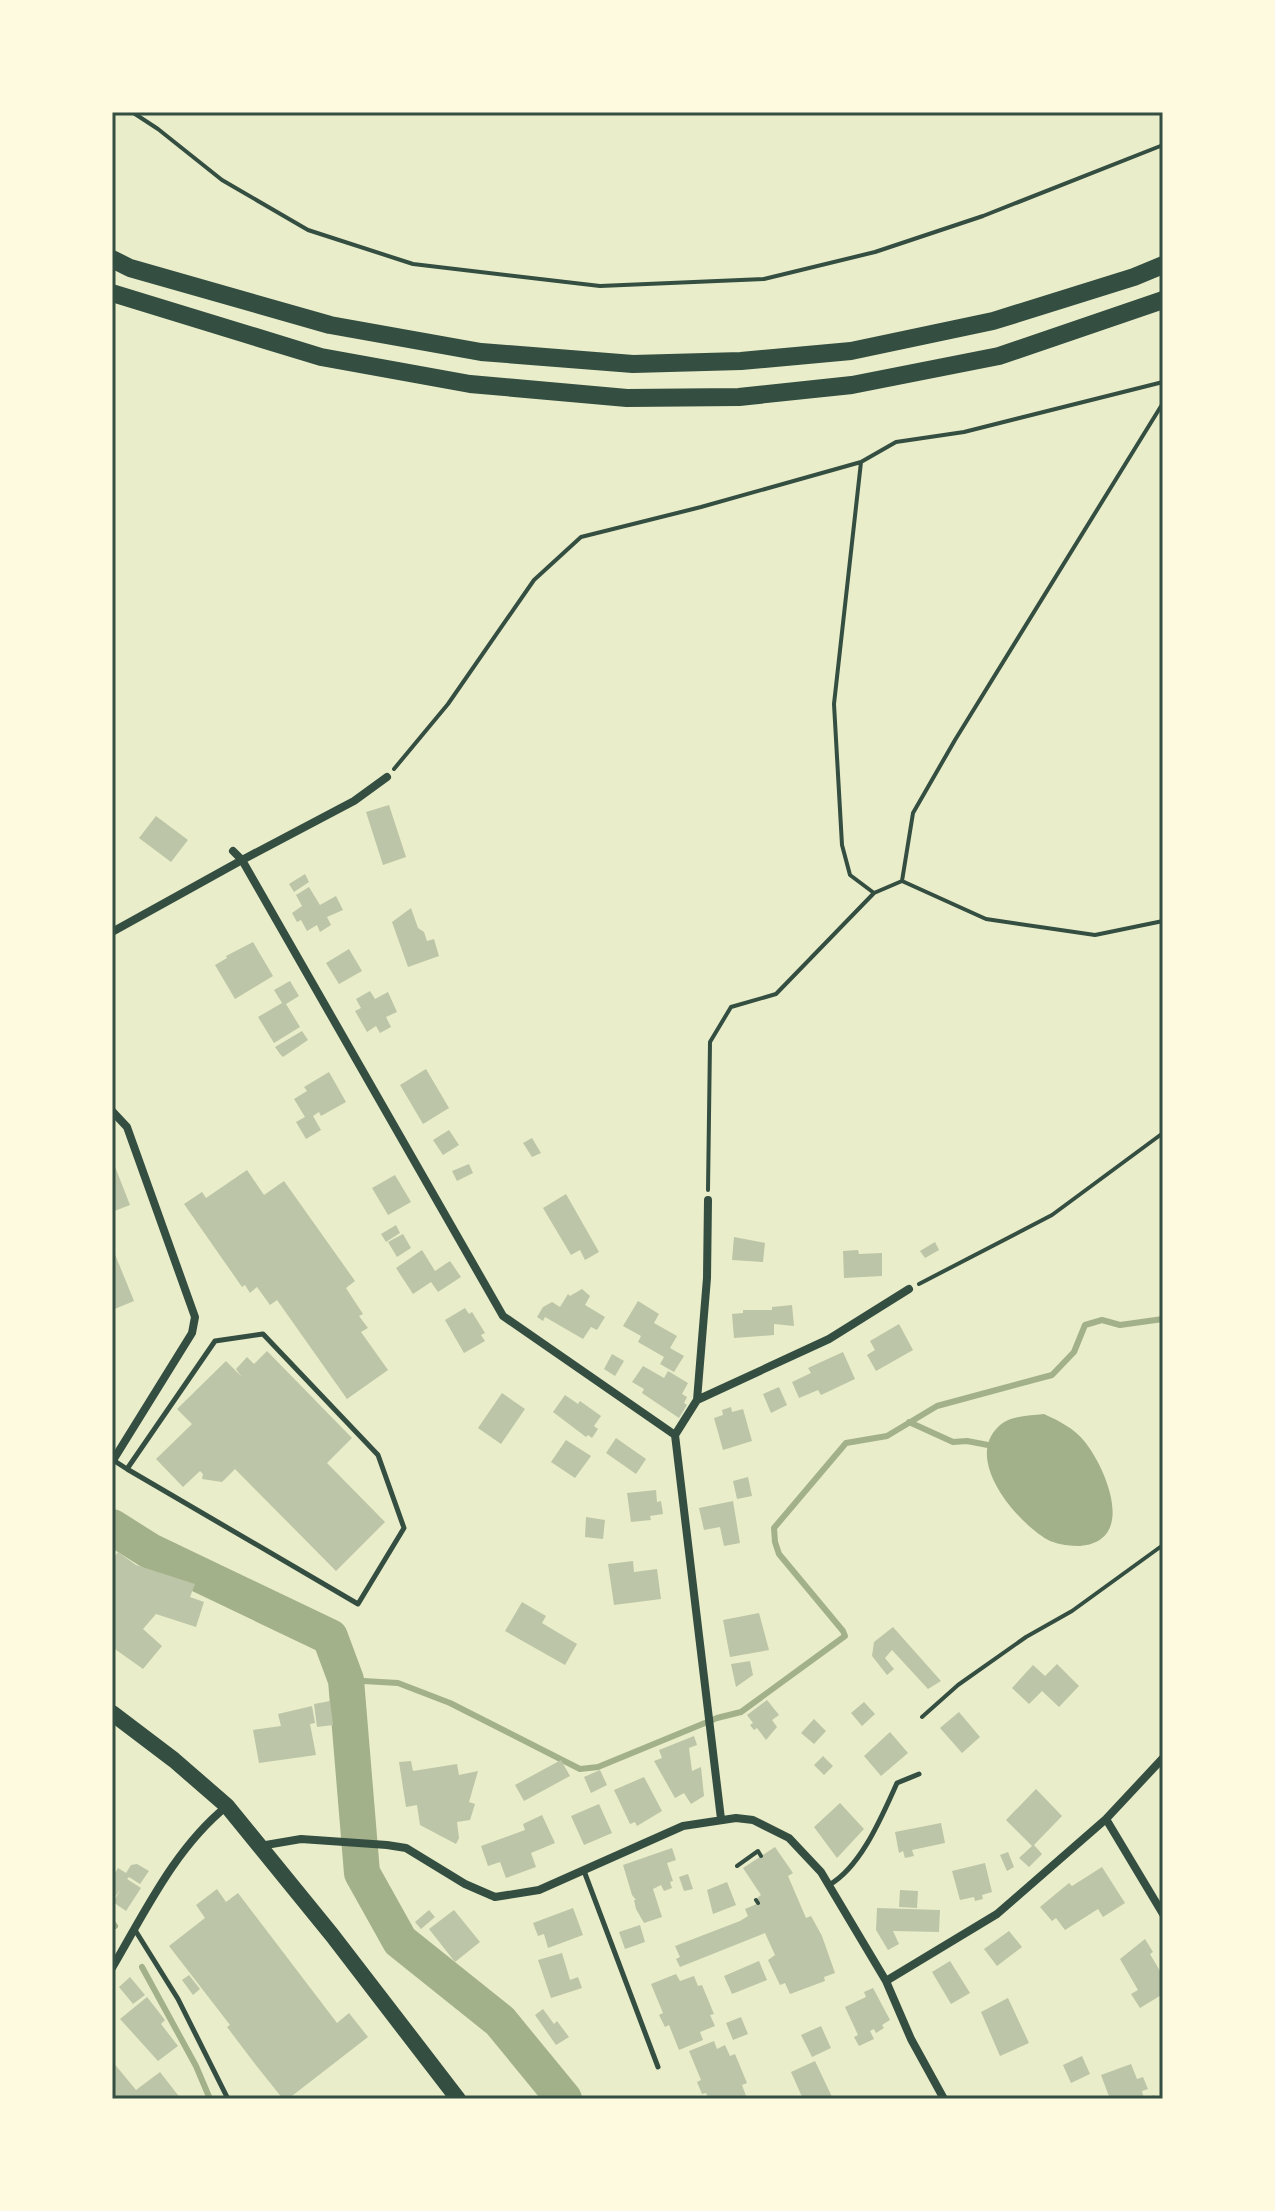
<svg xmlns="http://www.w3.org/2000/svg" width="1275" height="2211" viewBox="0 0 1275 2211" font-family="'Archivo Narrow',sans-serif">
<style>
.water{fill:#a3b18a}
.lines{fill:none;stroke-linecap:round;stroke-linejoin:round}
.stream{stroke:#a3b18a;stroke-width:6}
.river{stroke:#a3b18a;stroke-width:36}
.building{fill:#bcc5a7}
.path{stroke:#344e41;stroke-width:4}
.service{stroke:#344e41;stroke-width:5}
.minor{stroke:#344e41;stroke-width:8}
.primary{stroke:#344e41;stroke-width:16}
.trunk{stroke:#344e41;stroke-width:18}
.neatline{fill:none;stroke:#344e41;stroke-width:3}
</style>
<rect width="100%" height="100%" fill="#e9edc9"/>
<path class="water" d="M1044 1414C1059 1421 1074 1428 1085 1442 1105 1467 1138 1541 1080 1546 1070 1546 1060 1545 1050 1541 1019 1525 963 1461 998 1427 1010 1415 1029 1416 1044 1414Z"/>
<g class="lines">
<path class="stream" d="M909 1422 953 1442 967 1441 988 1445
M346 1680 398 1683 450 1703 580 1769 598 1767 717 1718 741 1712 845 1636 843 1631 779 1554 775 1542 774 1528 846 1443 887 1436 937 1406 1052 1375 1074 1352 1085 1325 1102 1320 1120 1325 1163 1319
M112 1922 115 1926
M142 1967 196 2066 210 2099"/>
<path class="river" d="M112 1527 150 1551 330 1637 346 1680 362 1873 400 1941 500 2021 564 2099"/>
</g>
<path class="building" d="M389 805 406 857 383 865 366 812Z
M156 816 188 840 171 862 139 838Z
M305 874 309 882 294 892 289 884Z
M309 887 320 905 336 896 343 910 327 917 331 925 320 932 317 925 307 931 301 920 297 922 292 913 302 906 296 895Z
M411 908 418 928 424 932 427 941 434 939 439 956 408 967 392 922Z
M253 942 273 976 235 999 215 965 227 958 226 956Z
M349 949 362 971 339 984 326 963Z
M290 981 299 996 286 1004 300 1027 274 1043 258 1017 282 1003 274 990Z
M370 991 375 999 388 992 397 1012 386 1017 391 1027 380 1033 376 1026 367 1032 355 1011 361 1008 356 999Z
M302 1031 308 1040 283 1057 280 1054 275 1047Z
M426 1069 449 1108 423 1124 400 1085Z
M329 1072 346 1102 321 1116 319 1112 313 1116 321 1130 306 1139 296 1122 305 1117 294 1099 307 1091 304 1087Z
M449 1130 459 1145 443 1155 433 1140Z
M532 1138 541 1153 532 1157 523 1143Z
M112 1159 130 1205 112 1212Z
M469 1164 473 1173 457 1181 452 1171Z
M247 1170 264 1195 284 1181 355 1281 346 1288 363 1314 359 1316 368 1328 361 1332 388 1370 347 1399 277 1300 270 1305 257 1287 250 1293 245 1285 242 1287 184 1204 202 1192 206 1198Z
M395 1175 411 1202 388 1215 372 1188Z
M566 1194 599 1252 585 1260 580 1250 571 1255 543 1208Z
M396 1225 400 1233 386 1242 381 1234Z
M403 1234 411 1248 397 1257 388 1242Z
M734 1237 765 1243 763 1262 732 1260Z
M935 1242 939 1250 925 1258 920 1251Z
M112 1247 134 1301 112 1310Z
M422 1250 435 1271 450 1261 461 1277 438 1292 431 1282 413 1294 396 1268Z
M858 1250 859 1254 882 1253V1276L844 1278 843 1251Z
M582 1289 590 1296 585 1305 605 1317 597 1330 591 1327 583 1339 545 1317 543 1321 537 1317 543 1307 552 1302 560 1307 568 1294 570 1296Z
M638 1301 659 1314 654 1323 677 1336 670 1348 684 1356 674 1372 660 1364 664 1357 638 1342 641 1336 623 1326Z
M792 1305 794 1326 774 1324V1335L734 1338 732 1314 743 1313V1310H772V1307Z
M465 1308 469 1314 472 1312 485 1333 481 1335 485 1341 464 1353 445 1320Z
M899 1324 913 1350 876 1371 867 1355 875 1350 870 1341Z
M267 1351 352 1438 327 1463 385 1522 336 1571 235 1469 222 1482 202 1479 203 1474 200 1471 183 1487 156 1459 192 1424 177 1409 226 1361 241 1376 236 1369 247 1357 254 1364Z
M843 1352 855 1379 821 1395 818 1390 799 1398 792 1382 811 1373 808 1368Z
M612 1354 624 1361 615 1376 604 1369Z
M643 1366 664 1378 668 1371 688 1383 682 1394 687 1397 684 1403 687 1405 679 1418 642 1393 644 1389 632 1382Z
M779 1387 787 1405 771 1413 763 1394Z
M502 1393 525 1409 501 1444 478 1428Z
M565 1395 578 1404 580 1401 601 1416 594 1426 598 1429 592 1438 588 1435 586 1437 553 1412Z
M731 1407 732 1412 743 1409 752 1441 723 1450 714 1418 723 1415 722 1410Z
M616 1438 646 1459 636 1474 606 1453Z
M566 1440 591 1456 575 1478 551 1462Z
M748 1477 752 1496 737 1499 733 1481Z
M656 1490 657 1502 661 1501 663 1514 650 1516 651 1520 631 1522 627 1493Z
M733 1501 740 1543 724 1546 720 1527 704 1530 699 1508Z
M586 1517 605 1520 603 1539 585 1537Z
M118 1552 136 1565 195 1584 190 1597 204 1602 196 1627 156 1614 143 1629 162 1646 143 1669 112 1647V1560Z
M633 1561 634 1572 657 1569 661 1599 614 1605 608 1564Z
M522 1602 546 1616 542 1623 577 1644 565 1665 505 1631Z
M759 1613 769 1650 730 1657 723 1620Z
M893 1627 941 1681 928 1689 892 1650 885 1658 894 1669 887 1675 872 1656 874 1642Z
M750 1661 753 1675 736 1687 731 1664Z
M1057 1664 1079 1686 1059 1707 1042 1691 1029 1704 1012 1688 1033 1665 1045 1676Z
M767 1700 779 1715 772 1720 777 1727 766 1740 757 1728 754 1730 750 1725 753 1723 747 1715Z
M330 1701 333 1725 317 1727 314 1704Z
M864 1702 875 1714 862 1726 851 1713Z
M312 1706 315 1723 310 1724 316 1755 259 1763 253 1730 281 1726 278 1714Z
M959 1712 980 1737 962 1753 940 1728Z
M814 1719 826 1731 814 1744 801 1733Z
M890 1732 908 1753 881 1776 864 1756Z
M694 1736 697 1745 689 1748 692 1771 701 1767 704 1796 691 1804 684 1793 675 1798 654 1761 662 1758 659 1750Z
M823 1756 833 1766 824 1775 814 1765Z
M561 1760 570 1776 524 1801 515 1785Z
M411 1761 413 1771 457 1764 459 1775 478 1771 469 1802 475 1804 470 1820 457 1822 459 1838 456 1844 420 1825 417 1805 406 1807 399 1762Z
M600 1770 607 1785 591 1793 584 1777Z
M644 1777 662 1811 637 1826 635 1822 630 1824 614 1790Z
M1036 1789 1062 1816 1034 1845 1042 1854 1029 1867 1019 1858 1032 1846 1006 1820Z
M840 1803 864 1829 837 1858 814 1827Z
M599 1804 612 1833 584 1845 571 1816Z
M542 1815 555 1843 531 1853 536 1867 506 1878 500 1862 488 1866 481 1846 525 1830 523 1824Z
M941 1823 945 1843 912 1850 914 1856 905 1858 903 1851 899 1853 895 1832Z
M775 1847 793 1873 788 1876 806 1918 811 1916 822 1936 835 1973 824 1977 825 1981 790 1994 785 1983 780 1985 768 1960 775 1955 765 1933 680 1967 676 1959 680 1957 675 1946 740 1921 748 1916 745 1909 759 1903 757 1898 761 1895 743 1868Z
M672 1848 676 1860 667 1863 673 1881 670 1882 672 1888 664 1891 661 1885 653 1889 662 1917 644 1923 636 1909 634 1900H636L632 1895 623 1865Z
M1008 1852 1014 1867 1007 1871 1000 1855Z
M985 1863 992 1892 982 1895 983 1899 975 1901 974 1897 960 1900 952 1871Z
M137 1864 149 1871 140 1884 129 1877 127 1879 141 1888 126 1911 113 1902 121 1889 112 1901V1878L118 1868 126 1873 131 1865Z
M1102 1867 1125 1903 1103 1917 1098 1909 1065 1930 1056 1918 1052 1921 1040 1907 1069 1883 1072 1886Z
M688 1874 693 1889 684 1891 679 1877Z
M727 1882 736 1905 713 1914 707 1890Z
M217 1889 226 1902 238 1893 337 2023 349 2013 368 2037 288 2099H283L255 2064 227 2027 230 2025 169 1946 205 1918 196 1905Z
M900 1890 918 1891 917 1908 899 1907Z
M573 1908 583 1935 548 1948 544 1934 538 1936 533 1923Z
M877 1908 940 1910 939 1932 893 1931 899 1944 888 1950 876 1930Z
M429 1910 435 1917 421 1929 415 1922Z
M454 1910 480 1942 455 1962 429 1929Z
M640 1925 645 1942 625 1949 619 1932Z
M1009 1931 1022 1947 997 1966 984 1949Z
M1145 1939 1153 1952 1150 1954 1160 1971 1163 1970V1994L1140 2008 1131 1994 1138 1990 1120 1959Z
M562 1953 570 1980 578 1977 582 1988 551 1998 538 1960Z
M759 1961 767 1980 732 1994 724 1976Z
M950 1961 970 1993 951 2004 932 1972Z
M676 1974 680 1981 694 1976 698 1986 702 1985 714 2014 710 2015 715 2026 700 2032 703 2040 679 2050 669 2025 665 2027 659 2015 663 2013 651 1984Z
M189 1975 200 1989 193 1995 182 1980Z
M130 1977 145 1995 133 2004 119 1987Z
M873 1988 890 2020 882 2025 884 2028 876 2033 874 2029 870 2031 874 2039 859 2046 854 2037 858 2035 845 2007 866 1997 864 1992Z
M147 1997 165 2020 161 2024 178 2046 158 2061 120 2019Z
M1008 1998 1029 2043 1000 2056 981 2012Z
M543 2009 554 2024 557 2021 569 2037 556 2045 535 2015Z
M741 2017 748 2034 733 2040 726 2023Z
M821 2026 831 2048 812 2057 801 2035Z
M714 2041 717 2049 725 2045 730 2056 735 2054 747 2083 742 2085 746 2096 738 2099H709L706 2093 702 2094 697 2082 701 2080 689 2051Z
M1082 2056 1090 2074 1071 2083 1063 2065Z
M112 2061 136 2090 160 2072 181 2099H117L112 2093Z
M815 2061 833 2099H803L791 2072Z
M1131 2064 1137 2079 1143 2077 1148 2089 1142 2091 1144 2099 1154 2095 1156 2099H1110L1101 2075Z"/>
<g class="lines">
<path class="path" d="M132 112 158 129 222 180 308 230 413 264 600 286 764 279 875 252 983 216 1163 145
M861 462 834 704 842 845 850 875 874 893
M394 769 448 704 534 580 581 537 701 507 861 462 896 442 964 432 1163 382
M902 881 913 813 955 740 1163 403
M708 1190 710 1042 731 1007 776 994 874 893 902 881 986 919 1095 935 1163 921
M919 1284 1052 1215 1163 1133
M922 1717 958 1685 1026 1637 1072 1611 1163 1545
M737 1866 758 1851 761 1856
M756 1900 758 1903"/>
<path class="service" d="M113 1460 127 1469 358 1604 404 1528 378 1455 263 1334 215 1341 127 1469
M584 1871 658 2067
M829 1885C861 1867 882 1816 897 1783L919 1774
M135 1930 178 1999 228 2099"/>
<path class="minor" d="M233 851 242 860 354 801 387 777
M112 932 242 860 503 1316 675 1435 721 1819
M112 1111 127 1127 195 1317 192 1333 112 1462
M697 1400 707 1278 708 1200
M675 1435 697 1400 829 1339 909 1289
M1106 1819 1163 1914
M260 1846 301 1839 387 1845 406 1848 465 1884 495 1897 539 1890 683 1826 736 1818 753 1820 789 1838 821 1872 886 1981 911 2039 944 2099
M112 1968C145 1912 175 1848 227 1806
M886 1981 997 1914 1106 1819 1163 1758"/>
<path class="primary" d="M112 1713 174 1760 227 1806 332 1935 458 2099"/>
<path class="trunk" d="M112 259 130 268 330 325 481 352 633 364 741 361 851 351 993 321 1134 277 1163 265
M112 293 321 357 470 384 627 398 739 397 852 385 999 356 1163 300"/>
</g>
<rect width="1275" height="2211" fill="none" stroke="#fefae0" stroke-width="228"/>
<rect x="114" y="114" width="1047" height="1983" class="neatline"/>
</svg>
